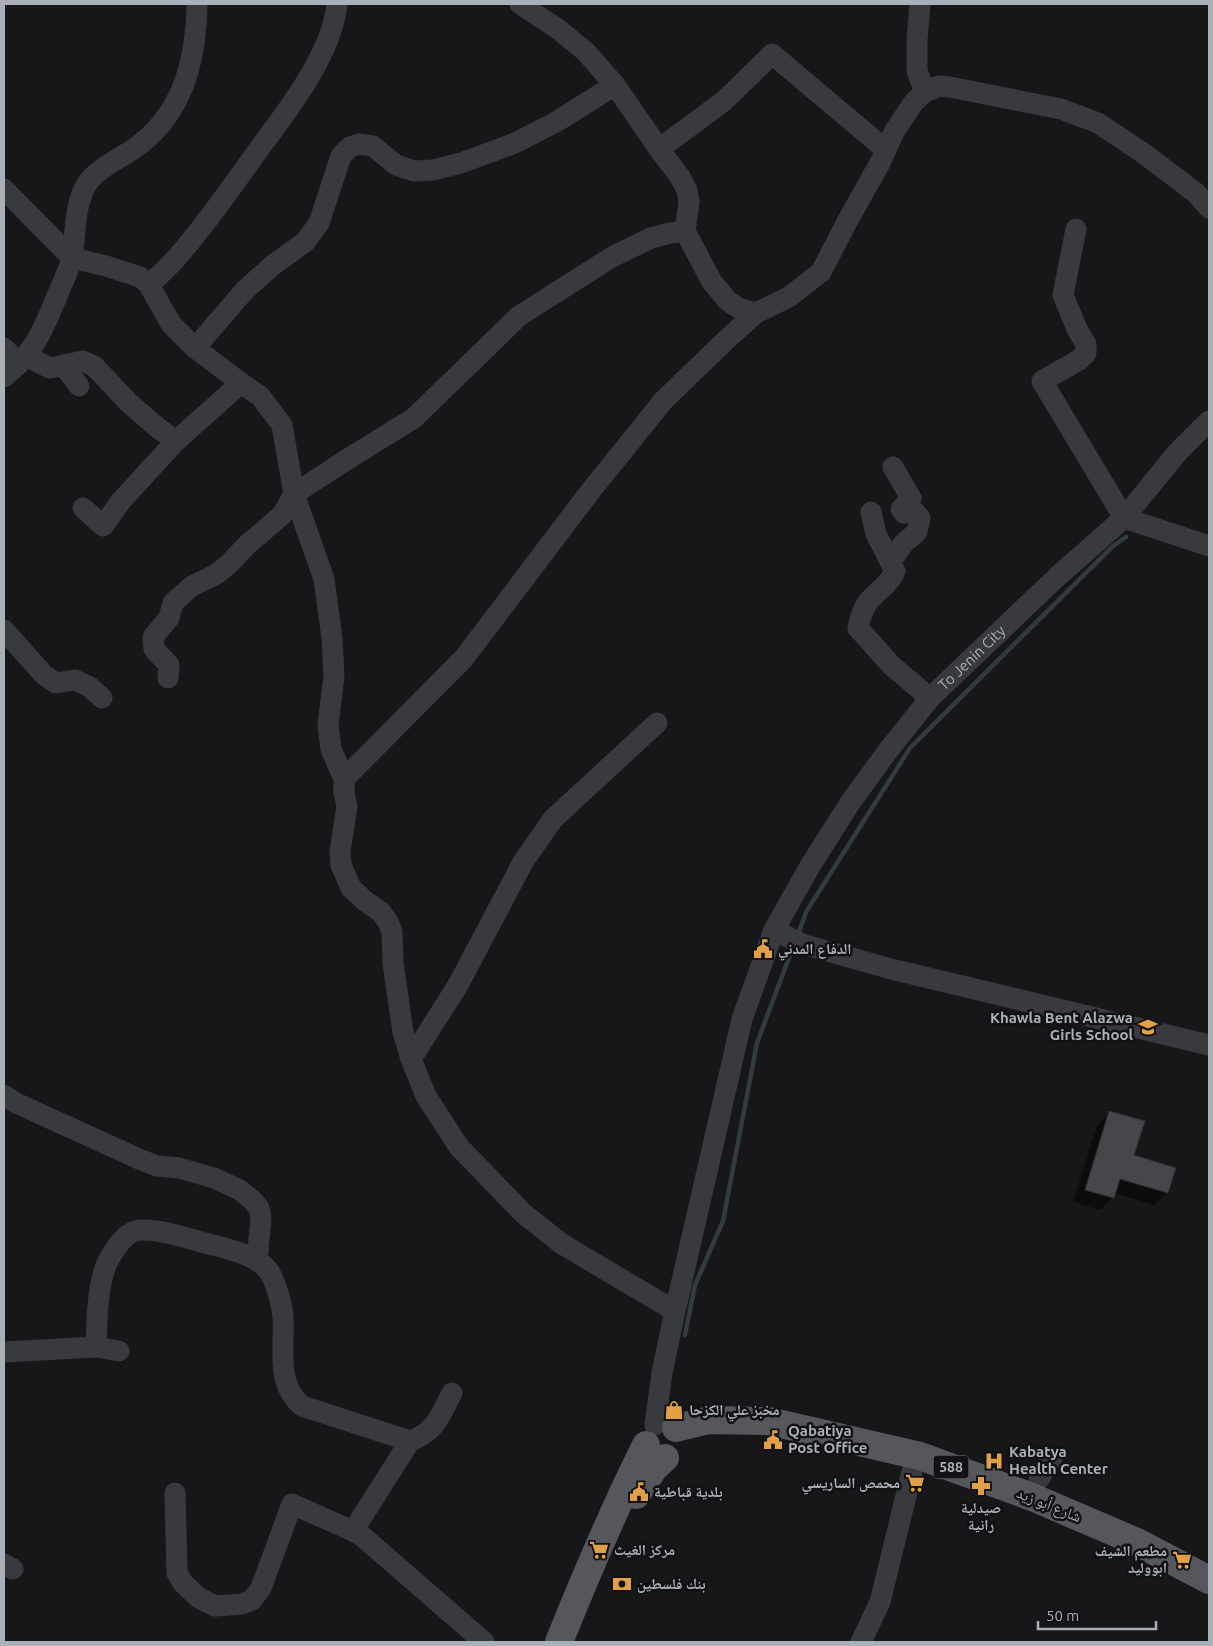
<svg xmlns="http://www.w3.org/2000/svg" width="1213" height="1646" viewBox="0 0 1213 1646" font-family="Ubuntu,'Noto Naskh Arabic',sans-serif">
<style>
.shadow{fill:#0007}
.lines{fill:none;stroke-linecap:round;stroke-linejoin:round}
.stream{stroke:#313b40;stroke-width:4.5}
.building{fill:#46474b;stroke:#313134}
.minor{stroke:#383a3d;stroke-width:21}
.major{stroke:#55575c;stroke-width:28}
.labels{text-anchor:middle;stroke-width:5;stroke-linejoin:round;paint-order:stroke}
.shield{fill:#121214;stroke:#7c8186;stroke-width:1}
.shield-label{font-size:14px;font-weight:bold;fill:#aab0b7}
.street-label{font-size:15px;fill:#aab0b7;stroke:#121214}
.poi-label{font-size:15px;font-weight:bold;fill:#aab0b7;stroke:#121214;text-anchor:start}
</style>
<rect width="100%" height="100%" fill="#171719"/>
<path class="shadow" d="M1110 1112 1133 1156 1174 1168 1167 1193 1154 1205 1114 1193 1112 1198 1100 1210 1073 1202 1097 1125Z"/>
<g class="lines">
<path class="stream" d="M798 935 806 912 910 748 1113 546 1126 537
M685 1335 695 1285 723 1221 757 1043 793 947"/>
</g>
<path class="building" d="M1109 1111 1145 1121 1134 1155 1176 1168 1168 1193 1120 1179 1114 1198 1085 1190Z"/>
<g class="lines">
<g class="minor">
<path d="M520 4 558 29 586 52 615 85 659 149 680 177 687 190 689 202 685 231 712 282 728 301 740 309 756 313"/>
<path d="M920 4 917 40V71L925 92"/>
<path d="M659 149 724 101 772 54 886 150"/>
<path d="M4 189 72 258 106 266 140 277 149 285 171 324 195 348 241 383 260 396 282 425 294 494 324 579 332 638 334 676 328 725 331 749 344 779V793L347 806 340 852 341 865 351 888 365 901 381 912 388 922 392 932 393 963 403 1032 411 1059 426 1096 459 1147 524 1214 562 1244 675 1311"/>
<path d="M1076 229 1063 295 1077 329 1086 344V353L1079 360 1042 381 1124 518 1209 546"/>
<path d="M149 285C159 275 170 266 179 255 208 222 233 185 259 149 288 110 332 54 337 4"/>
<path d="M4 348 19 364"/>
<path d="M195 348 245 290 273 265 305 242 319 223 341 156 350 147 359 144 373 146 396 165 414 171 433 170 461 163 515 143 556 122 615 85"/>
<path d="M26 356 50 368 83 361 94 366 129 403 158 428 176 441"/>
<path d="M63 365 79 386"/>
<path d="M4 377C36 352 45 325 60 289 64 279 70 268 72 257 76 233 74 209 85 187 94 170 117 160 132 150 183 116 196 61 197 4"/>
<path d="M83 508 103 526 121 501 176 441 241 383"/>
<path d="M871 512 876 534 895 571C890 584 877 591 868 602 862 610 860 619 858 628L891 665 930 698"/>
<path d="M891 561 904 543 917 532 920 518 915 512 904 513 901 509 911 498 893 467"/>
<path d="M4 630 44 675 56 683 75 680 90 687 102 698"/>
<path d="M168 678 169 665 154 649 153 637 169 618 173 603 192 586 215 575 228 565 247 545 282 515 294 494 343 462 414 418 519 316 612 257 651 238 670 233 685 231"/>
<path d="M344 779 464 658 589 493 663 401 726 340 756 313 789 297 821 272 849 218 880 163 894 132 914 102 925 92 939 86 950 87 1061 109 1098 123 1143 153 1196 193 1209 208"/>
<path d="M774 930 802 944 891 969 1209 1045"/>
<path d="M411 1059 458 985 523 862 553 819 657 723"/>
<path d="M4 1095 14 1102 139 1159 157 1166 179 1168 214 1178 240 1190 252 1200 259 1208 261 1219 257 1261"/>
<path d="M96 1347C97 1321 97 1293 105 1268 107 1261 112 1254 116 1248 122 1239 130 1230 142 1230 162 1229 189 1239 209 1244 228 1249 259 1255 270 1273 276 1284 282 1304 283 1317 285 1348 275 1383 302 1406L410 1441"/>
<path d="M4 1352 96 1347 119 1351"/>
<path id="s1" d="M655 1425 662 1373 675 1311 742 1019 774 930 810 866 850 803 887 752 930 698 1058 576 1124 518 1177 453 1209 421"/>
<path d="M1039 1479 1052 1458"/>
<path d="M175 1493 177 1573 183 1583 199 1598 215 1606 242 1604 252 1600 261 1588 292 1504 353 1531 362 1536 484 1642"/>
<path d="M353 1531 410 1441C436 1432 440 1415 452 1393"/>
<path d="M4 1564 13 1569"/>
<path d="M861 1642 880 1602 916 1455"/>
</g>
<path class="major" d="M676 1428 709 1420 768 1421 920 1456 1032 1497 1137 1542 1209 1580
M636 1495 654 1468 665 1458
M559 1642C586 1575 614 1509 646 1445"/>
</g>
<defs>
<g id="civic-bare" transform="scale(1.5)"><path d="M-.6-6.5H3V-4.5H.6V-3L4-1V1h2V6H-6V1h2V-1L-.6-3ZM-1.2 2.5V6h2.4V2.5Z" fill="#e19f47" stroke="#121214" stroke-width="2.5" paint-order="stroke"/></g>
<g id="school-bare" transform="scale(1.5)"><path d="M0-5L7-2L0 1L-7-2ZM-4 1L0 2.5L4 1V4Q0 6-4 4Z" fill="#e19f47" stroke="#121214" stroke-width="2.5" paint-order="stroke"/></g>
<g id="shop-bare" transform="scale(1.5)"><path d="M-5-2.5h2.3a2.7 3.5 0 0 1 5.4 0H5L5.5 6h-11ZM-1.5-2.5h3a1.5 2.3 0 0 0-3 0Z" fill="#e19f47" stroke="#121214" stroke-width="2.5" paint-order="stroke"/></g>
<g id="hospital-bare" transform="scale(1.5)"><path d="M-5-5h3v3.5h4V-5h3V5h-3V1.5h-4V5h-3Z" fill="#e19f47" stroke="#121214" stroke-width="2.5" paint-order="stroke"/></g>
<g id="supermarket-bare" transform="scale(1.5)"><path d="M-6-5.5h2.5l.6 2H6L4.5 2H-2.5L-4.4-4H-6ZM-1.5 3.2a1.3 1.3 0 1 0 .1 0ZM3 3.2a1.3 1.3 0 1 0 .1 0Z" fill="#e19f47" stroke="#121214" stroke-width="2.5" paint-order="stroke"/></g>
<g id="pharmacy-bare" transform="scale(1.5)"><path d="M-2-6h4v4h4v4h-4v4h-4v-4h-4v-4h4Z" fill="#e19f47" stroke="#121214" stroke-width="2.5" paint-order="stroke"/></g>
<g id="bank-bare" transform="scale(1.5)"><path d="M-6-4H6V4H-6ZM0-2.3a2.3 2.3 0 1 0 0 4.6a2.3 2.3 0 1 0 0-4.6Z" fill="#e19f47" stroke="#121214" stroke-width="2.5" paint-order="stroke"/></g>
</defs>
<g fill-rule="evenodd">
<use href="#civic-bare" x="763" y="949"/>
<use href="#school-bare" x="1148" y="1027"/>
<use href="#shop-bare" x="674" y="1410"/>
<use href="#civic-bare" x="773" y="1440"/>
<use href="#hospital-bare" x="994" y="1461"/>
<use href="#supermarket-bare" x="915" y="1483"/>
<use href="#pharmacy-bare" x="981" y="1486"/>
<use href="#civic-bare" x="639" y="1492"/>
<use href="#supermarket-bare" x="599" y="1550"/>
<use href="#supermarket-bare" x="1182" y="1560"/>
<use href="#bank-bare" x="622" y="1584"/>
</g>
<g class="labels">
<rect class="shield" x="933.5" y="1455.5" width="35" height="23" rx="4"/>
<g class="shield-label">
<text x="951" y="1472">588</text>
</g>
<g class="street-label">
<text dy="5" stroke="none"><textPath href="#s1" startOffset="848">To Jenin City</textPath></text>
<text transform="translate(1049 1505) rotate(22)" y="5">شارع أبو زيد</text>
</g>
<g class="poi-label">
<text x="778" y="954">الدفاع المدني</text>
<text x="1133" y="1023" text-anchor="end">Khawla Bent Alazwa<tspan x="1133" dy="17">Girls School</tspan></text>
<text x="689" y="1415">مخبز علي الكزحا</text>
<text x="788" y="1436">Qabatiya<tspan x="788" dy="17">Post Office</tspan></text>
<text x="1009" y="1457">Kabatya<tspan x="1009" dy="17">Health Center</tspan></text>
<text x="900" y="1488" text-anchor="end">محمص الساريسي</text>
<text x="654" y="1497">بلدية قباطية</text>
<text x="981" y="1513" text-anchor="middle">صيدلية<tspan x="981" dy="17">رانية</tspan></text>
<text x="614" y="1555">مركز الغيث</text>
<text x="1167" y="1556" text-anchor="end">مطعم الشيف<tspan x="1167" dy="17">ابووليد</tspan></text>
<text x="637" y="1589">بنك فلسطين</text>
</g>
</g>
<rect width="1213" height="1646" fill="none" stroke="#aab0b7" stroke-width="10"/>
<path d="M1038 1621v8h118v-8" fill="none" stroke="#aab0b7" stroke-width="2.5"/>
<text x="1046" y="1621" font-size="15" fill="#aab0b7" stroke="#121214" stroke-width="4" paint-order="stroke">50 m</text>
</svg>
